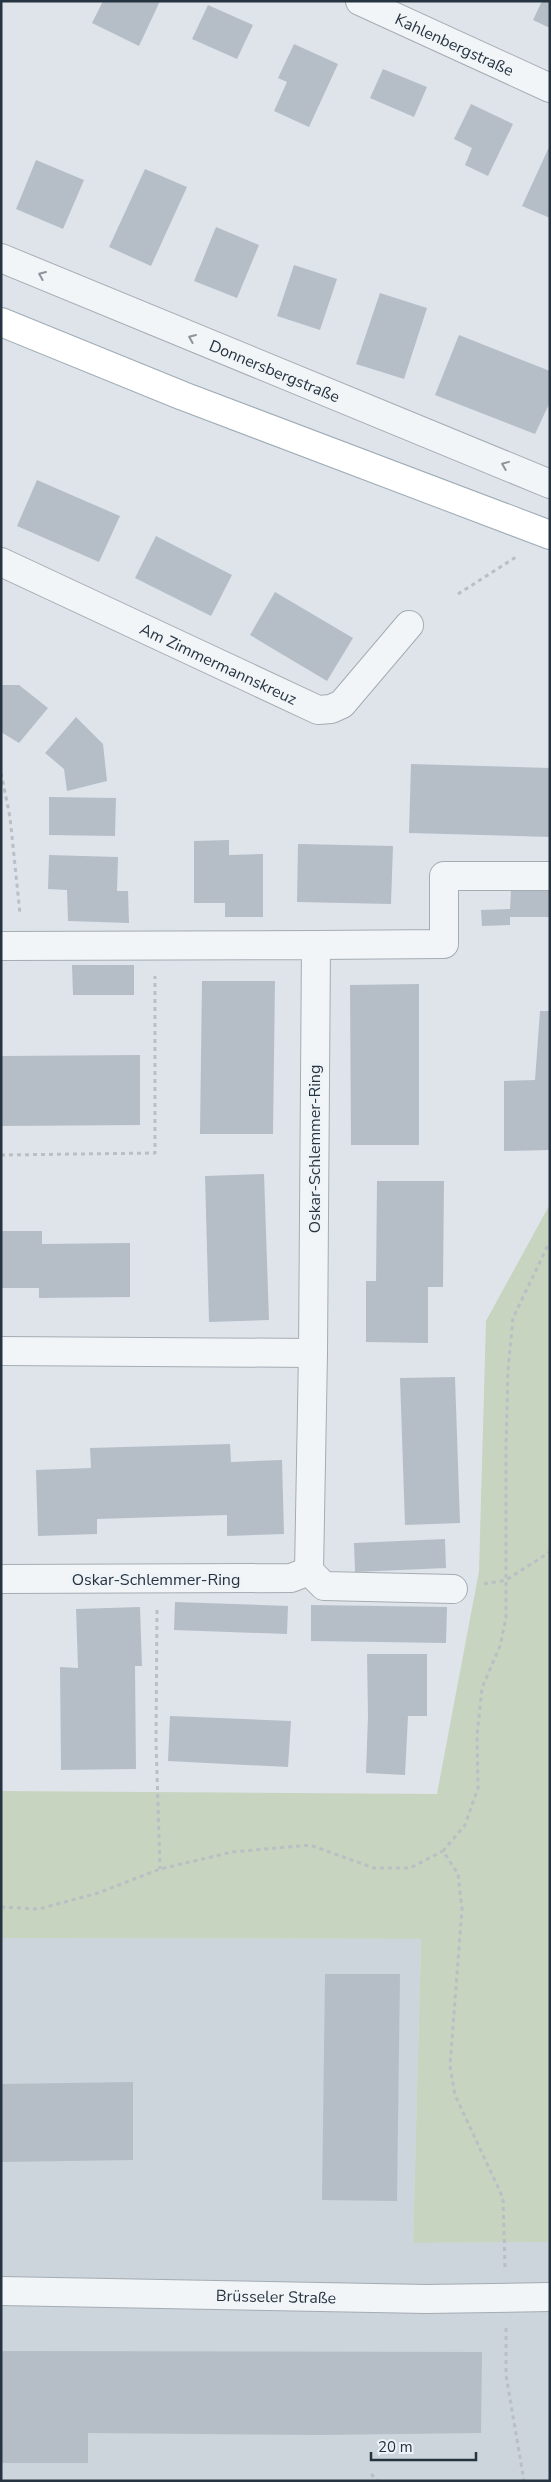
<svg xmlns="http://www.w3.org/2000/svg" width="551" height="2482" viewBox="0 0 551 2482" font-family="'Nunito Sans',sans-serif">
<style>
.built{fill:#ccd4dc}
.green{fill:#c7d4bf}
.building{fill:#b5bec7}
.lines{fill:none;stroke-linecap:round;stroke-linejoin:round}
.minor-casing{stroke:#a4acb4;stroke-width:30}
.major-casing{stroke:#9dabb6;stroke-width:30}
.path{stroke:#b9bfc4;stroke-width:3;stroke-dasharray:4 4;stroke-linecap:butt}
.minor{stroke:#f2f5f7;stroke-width:28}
.major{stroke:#fff;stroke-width:28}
.oneway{stroke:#8c949c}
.labels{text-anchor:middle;stroke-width:5;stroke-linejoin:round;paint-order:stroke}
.street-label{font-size:16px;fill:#263442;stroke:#eef3f7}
</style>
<rect width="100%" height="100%" fill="#dfe4ea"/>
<path class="built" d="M1 1938 421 1939 413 2243 550 2242V2481H1Z"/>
<path class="green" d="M550 1204V2242L413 2243 421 1939 1 1938V1791L437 1794 479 1571 486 1321Z"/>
<path class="building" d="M103 1H160L139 46 92 23Z
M542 1H550V28L533 20Z
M208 5 253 25 237 59 192 39Z
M294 44 338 64 309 127 274 111 287 82 278 78Z
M383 69 427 87 414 117 370 98Z
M471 104 513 124 488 176 465 165 472 148 454 139Z
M550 145V218L522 206Z
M36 160 84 180 63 229 16 209Z
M145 169 187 187 151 266 109 247Z
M216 227 259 245 237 298 194 281Z
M294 265 337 279 320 330 277 316Z
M380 293 427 308 404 379 356 364Z
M459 335 550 371V402L535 434 435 395Z
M37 480 120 516 99 562 17 526Z
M156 536 232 575 211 616 135 578Z
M275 592 353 638 327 681 250 635Z
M1 685H19L48 708 19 743 1 732Z
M76 717 103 744 107 781 67 791 64 769 45 753Z
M411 764 550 768V837L409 833Z
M49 797 116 798 115 836 49 835Z
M229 840V855L263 854V917H225V903H194V841Z
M298 844 393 846 391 904 297 902Z
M49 855 118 857 117 891H128L129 923 68 921 67 890 48 889Z
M550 889V917H510V925L482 926 481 910 510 909 511 890Z
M72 965H134V995H73Z
M202 981H275L273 1134H200Z
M419 984V1145H351L350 985Z
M540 1011H550V1150L504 1151V1081L535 1080Z
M140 1055V1125L1 1126V1056Z
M264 1174 269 1320 209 1322 205 1176Z
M377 1181H444L443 1287H428V1343L366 1342V1281H376Z
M1 1231H42V1244L130 1243V1297L39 1298V1288H1Z
M455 1377 460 1523 405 1525 400 1378Z
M230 1444 231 1462 282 1460 284 1534 227 1536V1515L97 1519V1534L38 1536 36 1470 91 1468 90 1448Z
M445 1539 446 1568 355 1572 354 1543Z
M175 1602 288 1606 287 1634 174 1630Z
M311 1605 447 1607 446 1643 311 1641Z
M140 1607 142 1666H135L136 1769 61 1770 60 1667 78 1668 76 1609Z
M367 1654H427V1716H408L405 1775 366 1773 368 1715Z
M170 1716 291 1721 288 1767 168 1761Z
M325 1974H400L397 2201 322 2200Z
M133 2082V2160L1 2162V2084Z
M1 2351 482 2352 481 2433 320 2435 88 2433V2463H1Z"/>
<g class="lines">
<g class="minor-casing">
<g id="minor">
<path id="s1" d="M360 1 550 88"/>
<path id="s2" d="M1 258 550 484"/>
<path id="s3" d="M1 562 318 710 331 709 342 704 409 625"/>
<path d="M316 945 444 944V876H550"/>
<path d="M1 946 316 945 313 1353 309 1571 291 1578 1 1579"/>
<path d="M1 1351 313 1353"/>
<path d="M309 1571 324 1586 453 1589"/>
<path id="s4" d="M1 2291 426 2299 550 2297"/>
</g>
</g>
<g class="major-casing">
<path id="major" d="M1 322 183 396 550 535"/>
</g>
<path class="path" d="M458 594 516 557
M1 773 10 817 20 914
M1 1155 155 1153V976
M484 1584 506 1580 550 1552
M157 1610 156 1742 160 1869
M1 1907 39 1909 98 1893 160 1869 232 1852 310 1845 374 1868H410L443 1851
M505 2267 503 2198 455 2095 450 2066 462 1909 458 1874 443 1851 465 1825 478 1788 477 1735 482 1688 500 1646 506 1618V1447L508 1370 513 1318 550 1241
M506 2328V2375L524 2481
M371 2474 378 2481"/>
<use href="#minor" class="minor"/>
<use href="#major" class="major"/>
</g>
<defs><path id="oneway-chevron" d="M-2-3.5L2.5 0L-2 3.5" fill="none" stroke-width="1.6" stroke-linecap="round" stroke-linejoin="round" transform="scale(1.25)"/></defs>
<g class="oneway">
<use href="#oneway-chevron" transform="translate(42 275) rotate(-157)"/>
<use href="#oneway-chevron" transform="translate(192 338) rotate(-157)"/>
<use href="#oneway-chevron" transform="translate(505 465) rotate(-158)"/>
</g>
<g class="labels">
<g class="street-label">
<text dy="6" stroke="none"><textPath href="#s1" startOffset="104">Kahlenbergstraße</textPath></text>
<text dy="6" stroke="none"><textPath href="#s2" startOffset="296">Donnersbergstraße</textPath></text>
<text dy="6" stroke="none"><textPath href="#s3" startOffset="240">Am Zimmermannskreuz</textPath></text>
<text transform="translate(314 1149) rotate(-90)" y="6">Oskar-Schlemmer-Ring</text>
<text x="156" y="1585">Oskar-Schlemmer-Ring</text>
<text dy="6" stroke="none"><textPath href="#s4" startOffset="275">Brüsseler Straße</textPath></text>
</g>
</g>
<rect width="551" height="2482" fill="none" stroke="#263442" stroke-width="5"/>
<path d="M371 2452v8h105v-8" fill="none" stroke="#263442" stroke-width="2.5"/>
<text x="378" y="2452" font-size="15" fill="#263442" stroke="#eef3f7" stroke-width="4" paint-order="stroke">20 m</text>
</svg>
